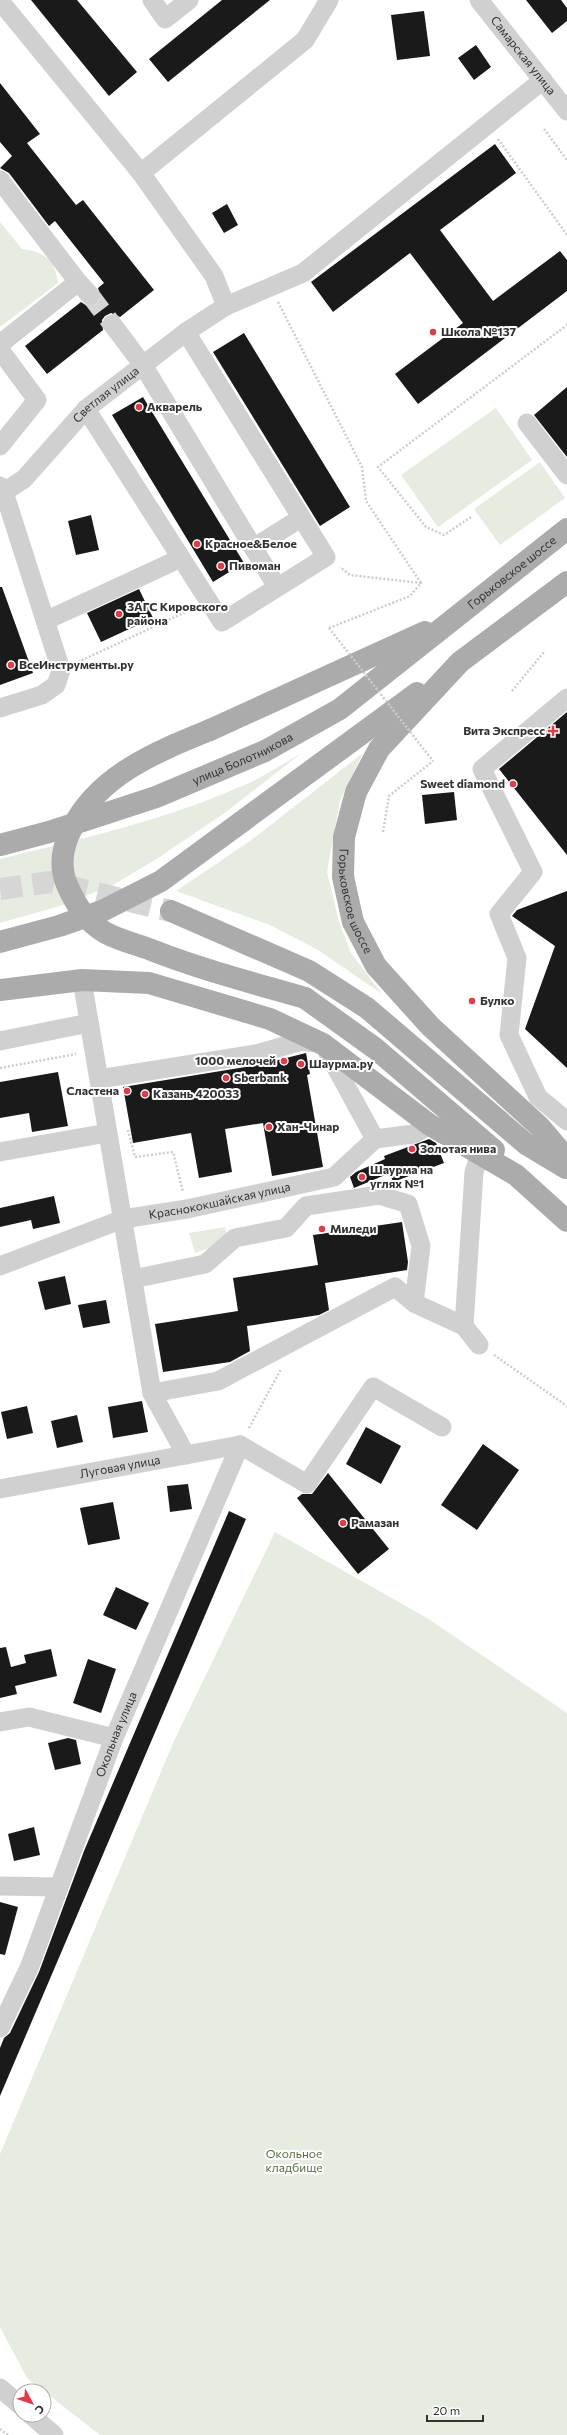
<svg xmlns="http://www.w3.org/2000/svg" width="567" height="2435" viewBox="0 0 567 2435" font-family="Commissioner,sans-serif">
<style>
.green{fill:#e6ecdf}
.building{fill:#1a1a1a}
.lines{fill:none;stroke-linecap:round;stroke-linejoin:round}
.minor-tunnel{stroke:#d6d6d6;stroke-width:19;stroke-dasharray:19 10;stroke-linecap:butt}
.major-tunnel{stroke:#d6d6d6;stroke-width:22;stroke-dasharray:22 11;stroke-linecap:butt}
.path{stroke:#cdcdcd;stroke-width:2.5;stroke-dasharray:2 2;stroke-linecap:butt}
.minor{stroke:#d0d0d0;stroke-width:19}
.major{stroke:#ababab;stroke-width:22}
.path-bridge{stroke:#cdcdcd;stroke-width:2.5;stroke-dasharray:2 2;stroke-linecap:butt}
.major-bridge{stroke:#ababab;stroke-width:22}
.poi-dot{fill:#e63946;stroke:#fff;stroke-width:1.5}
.labels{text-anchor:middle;stroke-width:4;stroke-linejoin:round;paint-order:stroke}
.street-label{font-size:12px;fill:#333;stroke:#fff}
.poi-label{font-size:12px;font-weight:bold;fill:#333;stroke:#fff;text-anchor:start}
.park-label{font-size:12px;fill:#56703f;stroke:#fff}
</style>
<rect width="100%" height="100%" fill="#fff"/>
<path class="green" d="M0 222 22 249C45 252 56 261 58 283L0 327Z
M496 408 532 460 438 527 401 475Z
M540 462 565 498 500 545 474 509Z
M303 752 226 812 158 858 113 885 60 906 0 923V859C82 839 165 820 242 786 263 777 283 764 303 752Z
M363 753 340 800 327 872 339 922 351 953 382 994 318 950 270 925 176 891 250 841Z
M225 1227 228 1241 195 1253 189 1233Z
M275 1532 427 1618 567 1713V2435H100L27 2378 0 2327V2154L174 1741Z"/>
<path class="building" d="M31 0H77L137 72 109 96Z
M222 0H270L168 82 149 59Z
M526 0H561L567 8V21L552 33Z
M424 11 430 56 397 60 391 15Z
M476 45 491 67 474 80 458 58Z
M0 83 40 134 27 143 76 205 83 200 154 290 120 317 111 313 105 316 102 320 103 330 47 374 25 346 81 302 87 306 97 303 101 298 98 288 104 283 55 221 49 226 9 173 0 168 12 156 0 142Z
M495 144 516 173 440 230 493 301 560 251 567 260V291L418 404 395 374 463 323 410 253 333 312 311 282Z
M227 204 238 225 224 233 212 213Z
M244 333 350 507 320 526 213 352Z
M567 387V457L534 415Z
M143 397 244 563 213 582 112 415Z
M91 515 99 550 76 555 68 521Z
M0 587H2L33 673 0 685Z
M139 589 153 618 101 642 87 613Z
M567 712V855L499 769Z
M454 792 457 820 425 824 422 795Z
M567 891V1068L525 1029 555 946 512 916 517 910Z
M306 1053 310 1074 307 1075 323 1167 272 1176 263 1123 225 1129 232 1172 199 1178 191 1133 133 1143 123 1087 258 1065Z
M58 1072 68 1126 32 1132 29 1113 0 1118V1082Z
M429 1139 436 1143 444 1163 393 1182 390 1173 354 1188 350 1177 356 1172 385 1159 384 1156Z
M54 1196 60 1223 33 1229 31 1220 0 1227V1208Z
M402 1222 408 1262 407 1270 325 1283 329 1310 319 1315 247 1326 250 1351 230 1362 163 1372 155 1324 238 1311 233 1278 318 1265 313 1235Z
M65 1276 71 1304 45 1310 38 1282Z
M106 1300 110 1323 83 1328 78 1305Z
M142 1401 148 1432 113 1438 108 1407Z
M27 1406 33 1433 7 1439 1 1412Z
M77 1415 83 1442 57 1448 51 1421Z
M366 1427 401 1446 381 1484 346 1464Z
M483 1444 519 1470 477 1530 441 1505Z
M328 1473 389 1549 358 1574 297 1498 302 1494H312Z
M188 1484 192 1509 170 1512 167 1486Z
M113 1502 120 1539 88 1545 80 1508Z
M229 1511 246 1519 0 2096V2048L4 2038 10 2033 39 1972 84 1851Z
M116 1587 149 1603 136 1630 103 1615Z
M6 1647 11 1667 26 1663 24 1655 51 1649 57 1676 15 1686 17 1694 0 1698V1648Z
M88 1659 116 1669 101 1713 73 1703Z
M68 1738 76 1740 81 1764 55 1770 48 1743Z
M34 1827 40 1855 14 1861 8 1834Z
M0 1902 18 1907 5 1955 0 1954Z"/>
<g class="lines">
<path class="minor-tunnel" d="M90 295 112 324"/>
<path class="major-tunnel" d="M0 889 50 882 171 911"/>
<path class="path" d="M544 129 567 160
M498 139 567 235
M278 302 362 467 366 501 421 583
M471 517 444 535 426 527 378 467 567 325
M329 628 410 596 421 583 350 575 340 567
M78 662 192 609
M512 691 544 652
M383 832 389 796 433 761
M0 1068 76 1054
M128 1130 135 1157 173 1152 183 1192
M494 1355 567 1406
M249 1428 281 1369
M0 2429 8 2435"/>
<g class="minor">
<path d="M152 0 165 19 189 0"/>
<path d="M329 0 305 40 141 173 214 276 226 306 303 273 543 80"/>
<path id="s1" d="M479 0 567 111"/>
<path d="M0 1 141 173"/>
<path d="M0 180 78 282 0 344"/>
<path d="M78 282 90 295"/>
<path d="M112 324 143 365 277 587"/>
<path d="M0 350 37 400 0 446"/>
<path d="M86 409 222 622 326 557 186 332"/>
<path d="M527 423 567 475"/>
<path id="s2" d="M0 486 4 492 24 479 86 409 186 332 226 306"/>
<path d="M253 548 301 518"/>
<path d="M45 621 181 558"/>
<path d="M567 698 482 769 533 872 499 914 517 958 509 1035 538 1097 567 1121"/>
<path d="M0 708 42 695 56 685 61 670 4 492"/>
<path d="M82 980 152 1393 186 1455"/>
<path d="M0 1041 89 1023"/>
<path d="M99 1079 256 1054 302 1041 323 1044 375 1139"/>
<path d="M0 1152 107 1133"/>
<path id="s3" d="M0 1266 123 1219 187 1209 334 1177 375 1139 414 1134 430 1125"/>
<path d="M133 1279 205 1264 235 1238 286 1228 306 1206 379 1195 408 1204 421 1246 414 1303"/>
<path d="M464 1326 474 1172 480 1154"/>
<path d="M152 1393 218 1381 395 1287 414 1303 464 1326 479 1345"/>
<path d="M240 1445 307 1484 373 1387 442 1427"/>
<path id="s4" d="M0 1489 240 1445"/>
<path d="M0 1722 29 1717 114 1738"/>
<path d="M0 1886 58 1887"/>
<path id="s5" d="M0 2028 29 1968 114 1738 240 1445"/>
<path d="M0 2388 20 2405"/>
<path d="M31 2415 54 2435"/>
</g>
<g class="major">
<path id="s6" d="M567 582 460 662 379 749 356 792 344 837 343 877 353 922 376 966 430 1026 540 1127 567 1159"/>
<path d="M210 730 425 632"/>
<path id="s7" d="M0 845 49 832 156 797 265 751 340 709 567 529"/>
<path d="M171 911 309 971 367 1008 526 1144 566 1168"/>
<path d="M0 942 59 926 102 911 161 881 417 693"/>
<path d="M0 990 82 980 149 983 270 1019 323 1044 430 1125 516 1175 567 1221"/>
<path d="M305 998 376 1049 494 1150"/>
</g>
<path class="path-bridge" d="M329 628 433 761"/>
<path class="major-bridge" d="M210 730C156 752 98 775 71 830 62 848 59 866 67 885 76 905 86 922 106 933 119 940 135 944 149 949 199 969 253 983 305 998"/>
</g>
<g class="poi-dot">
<circle cx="433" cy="332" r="4"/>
<circle cx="139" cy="407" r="4"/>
<circle cx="197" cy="544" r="4"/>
<circle cx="221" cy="566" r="4"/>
<circle cx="119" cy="614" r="4"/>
<circle cx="11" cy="665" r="4"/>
<path d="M551 725h4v4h4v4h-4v4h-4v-4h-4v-4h4z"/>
<circle cx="513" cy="784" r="4"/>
<circle cx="472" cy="1001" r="4"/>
<circle cx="284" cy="1061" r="4"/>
<circle cx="301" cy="1064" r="4"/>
<circle cx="226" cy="1078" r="4"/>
<circle cx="127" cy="1091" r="4"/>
<circle cx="145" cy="1094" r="4"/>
<circle cx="269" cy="1127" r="4"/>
<circle cx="412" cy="1149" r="4"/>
<circle cx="362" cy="1177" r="4"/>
<circle cx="322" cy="1229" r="4"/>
<circle cx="343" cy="1523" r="4"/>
</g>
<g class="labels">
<g class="street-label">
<text dy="4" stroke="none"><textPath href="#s1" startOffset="71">Самарская улица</textPath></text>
<text dy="4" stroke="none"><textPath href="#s2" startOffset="149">Светлая улица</textPath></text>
<text dy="4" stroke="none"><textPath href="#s7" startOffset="587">Горьковское шоссе</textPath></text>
<text dy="4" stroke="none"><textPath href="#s7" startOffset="258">улица Болотникова</textPath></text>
<text dy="4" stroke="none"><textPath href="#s6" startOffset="414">Горьковское шоссе</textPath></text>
<text dy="4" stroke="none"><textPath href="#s3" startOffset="230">Краснококшайская улица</textPath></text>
<text dy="4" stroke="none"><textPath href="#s4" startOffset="122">Луговая улица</textPath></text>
<text dy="4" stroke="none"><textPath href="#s5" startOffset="316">Окольная улица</textPath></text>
</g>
<g class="poi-label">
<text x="441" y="336">Школа №137</text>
<text x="147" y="411">Акварель</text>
<text x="205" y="548">Красное&amp;Белое</text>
<text x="229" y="570">Пивоман</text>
<text x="127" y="611">ЗАГС Кировского<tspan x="127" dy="14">района</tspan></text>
<text x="19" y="669">ВсеИнструменты.ру</text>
<text x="545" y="735" text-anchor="end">Вита Экспресс</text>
<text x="505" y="788" text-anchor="end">Sweet diamond</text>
<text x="480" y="1005">Булко</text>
<text x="276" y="1065" text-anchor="end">1000 мелочей</text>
<text x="309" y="1068">Шаурма.ру</text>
<text x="234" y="1082">Sberbank</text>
<text x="119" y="1095" text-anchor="end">Сластена</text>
<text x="153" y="1098">Казань 420033</text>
<text x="277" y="1131">Хан-Чинар</text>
<text x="420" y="1153">Золотая нива</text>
<text x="370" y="1174">Шаурма на<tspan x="370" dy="14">углях №1</tspan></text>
<text x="330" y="1233">Миледи</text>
<text x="351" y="1527">Рамазан</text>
</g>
<g class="park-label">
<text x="294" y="2158">Окольное<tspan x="294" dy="14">кладбище</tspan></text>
</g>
</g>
<g transform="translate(32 2403) rotate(130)"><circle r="19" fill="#ffffff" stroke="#adadad"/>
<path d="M0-3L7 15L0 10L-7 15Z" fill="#e63946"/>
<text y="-6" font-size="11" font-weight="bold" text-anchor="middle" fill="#333333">С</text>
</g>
<path d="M427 2415v6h56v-6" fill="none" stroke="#333333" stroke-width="2"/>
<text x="433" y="2415" font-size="12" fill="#333333" stroke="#ffffff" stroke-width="3" paint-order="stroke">20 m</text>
</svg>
